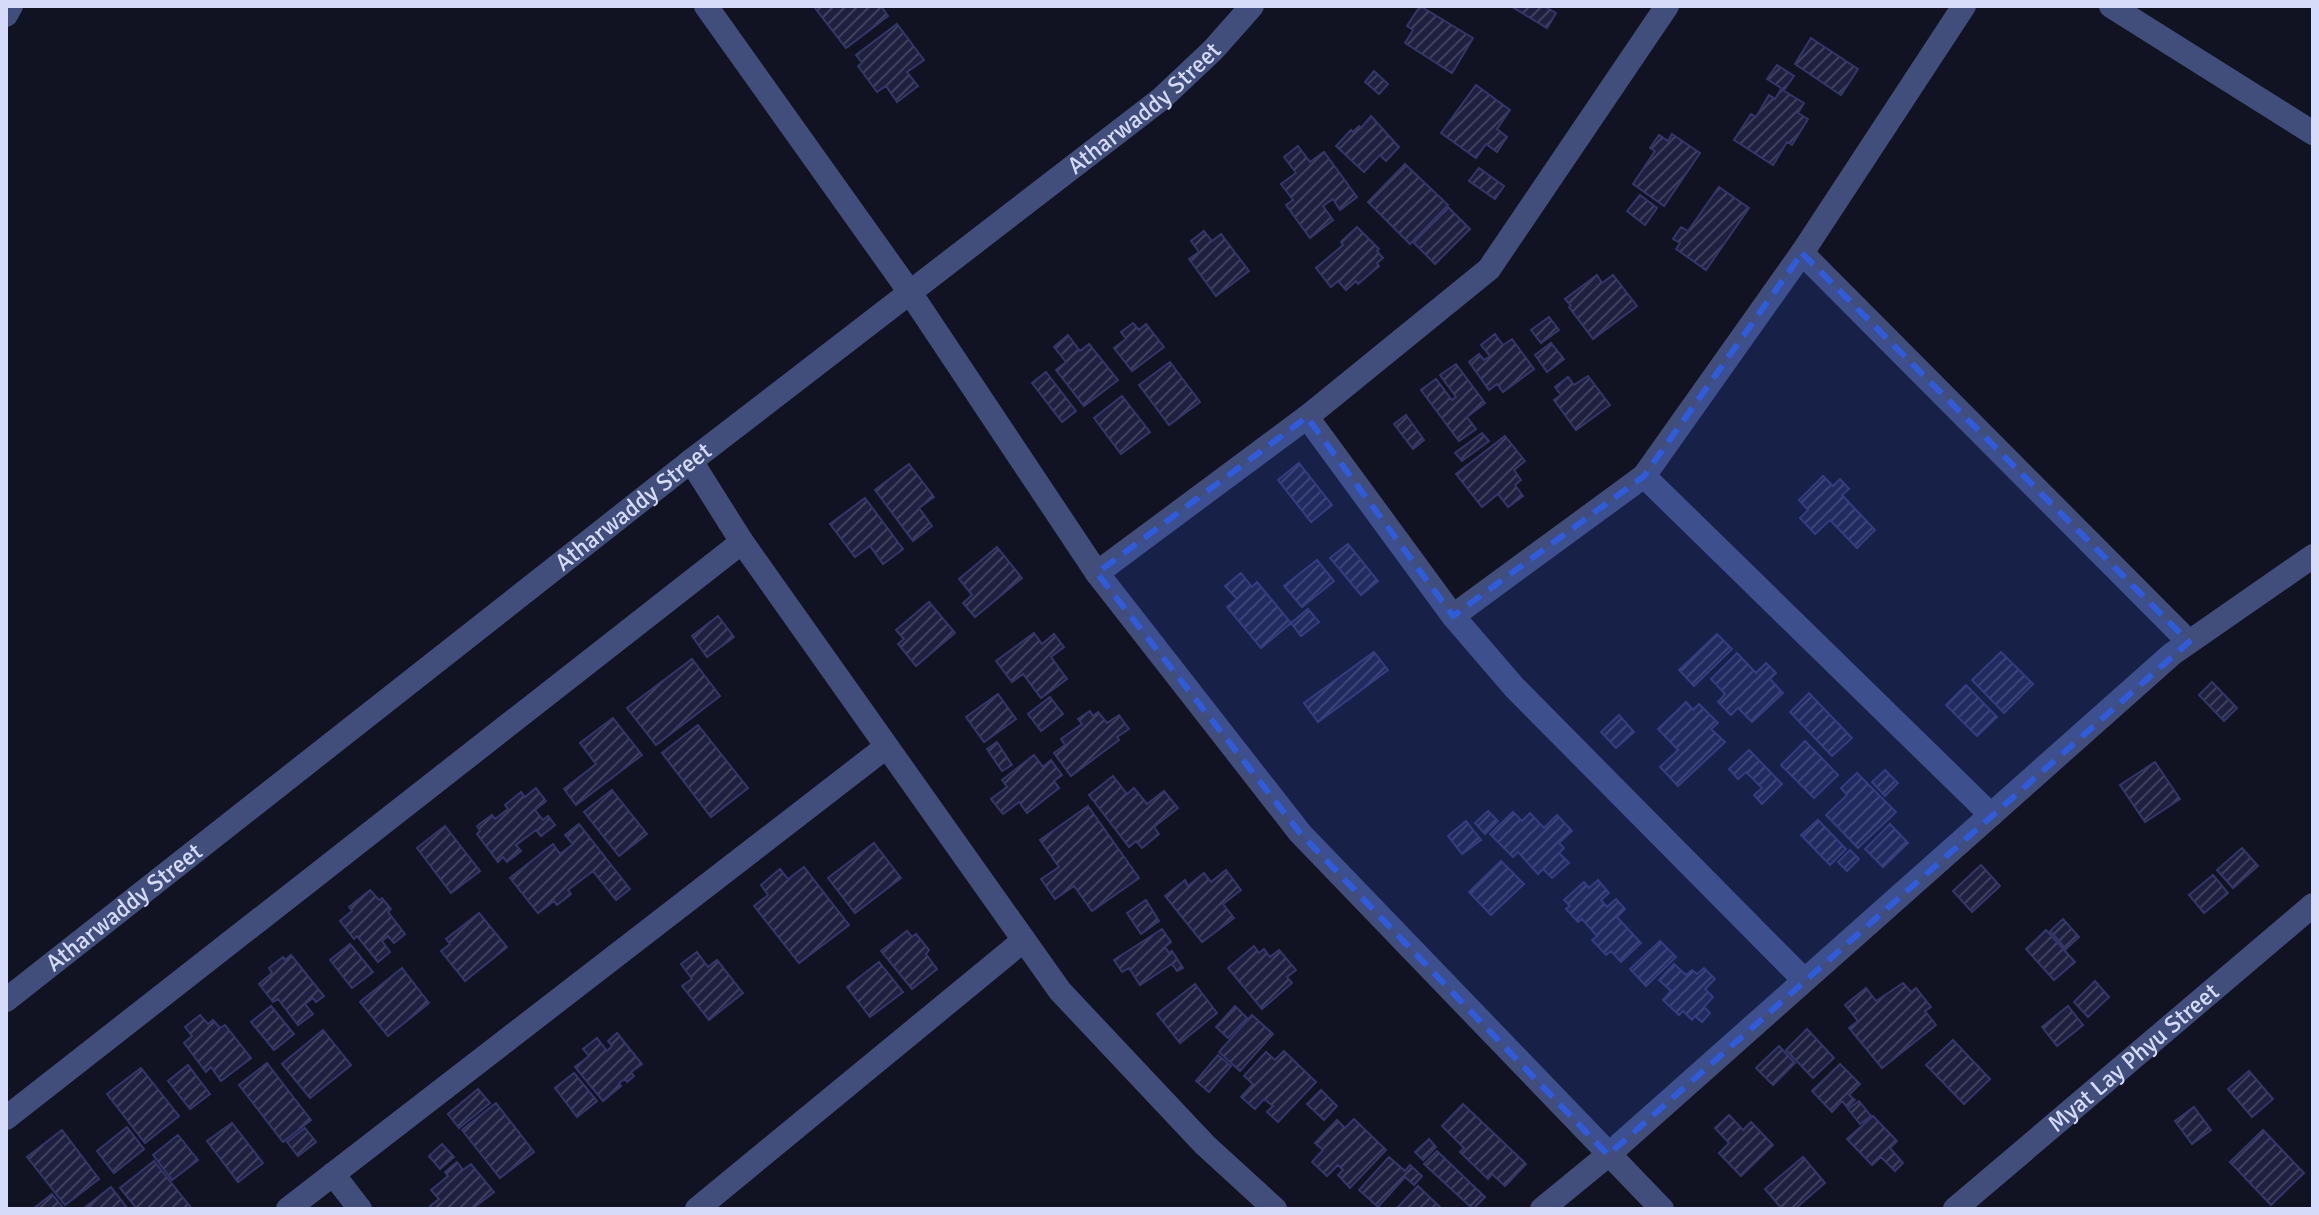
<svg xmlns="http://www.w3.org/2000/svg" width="2319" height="1215" viewBox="0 0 2319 1215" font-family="Signika,sans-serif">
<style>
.building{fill:url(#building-hatch);stroke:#343669;stroke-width:2}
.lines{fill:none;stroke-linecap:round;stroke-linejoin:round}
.minor{stroke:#414d7b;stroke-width:24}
.marked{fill:#305cdb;fill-opacity:0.2;stroke:#305cdb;stroke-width:6;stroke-dasharray:16 10;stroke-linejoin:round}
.labels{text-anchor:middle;stroke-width:6;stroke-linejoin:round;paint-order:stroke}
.street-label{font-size:24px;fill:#d6dbfa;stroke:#111222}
</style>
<defs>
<pattern id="building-hatch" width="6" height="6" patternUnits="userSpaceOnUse" patternTransform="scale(2)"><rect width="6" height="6" fill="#1f2040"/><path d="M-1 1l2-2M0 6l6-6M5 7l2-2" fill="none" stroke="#3f405c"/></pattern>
</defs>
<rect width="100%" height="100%" fill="#111222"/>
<path class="building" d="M817 6H881L888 16 846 48 815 8Z
M1420 6 1473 38 1452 73 1405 43 1413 30 1407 26Z
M1516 6H1544L1556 13 1547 28 1514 8Z
M897 24 924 60 907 72 918 86 897 102 886 86 877 92 858 66 862 63 856 55Z
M1811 38 1858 69 1841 95 1795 64Z
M1777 65 1794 76 1784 90 1767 79Z
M1374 71 1388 84 1379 94 1365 82Z
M1476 85 1510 110 1497 129 1507 137 1497 152 1486 144 1476 158 1441 133Z
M1781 89 1804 103 1798 113 1808 119 1792 145 1787 142 1773 165 1734 140 1751 114 1756 117 1769 95 1775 99Z
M1371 116 1399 147 1386 161 1380 155 1364 172 1336 146 1351 130 1353 132 1359 126 1361 128Z
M1672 134 1700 153 1664 206 1633 184 1655 151 1650 148 1659 135 1668 141Z
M1298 146 1310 162 1324 152 1357 197 1340 210 1333 199 1323 206 1333 220 1310 238 1286 205 1293 200 1281 184 1296 173 1284 157Z
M1405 164 1448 205 1410 244 1368 202Z
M1479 168 1504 186 1495 199 1469 181Z
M1719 187 1749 208 1706 270 1676 249 1680 243 1673 239 1681 227 1688 231Z
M1640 195 1657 208 1645 225 1627 211Z
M1448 207 1470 229 1435 264 1413 242Z
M1357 227 1379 249 1377 251 1383 258 1377 263 1379 266 1358 284 1356 281 1346 290 1338 281 1331 287 1316 268 1343 245 1341 242Z
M1204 231 1212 241 1221 234 1249 271 1216 296 1189 259 1199 252 1191 241Z
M1597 275 1602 283 1613 275 1637 306 1593 339 1569 307 1571 306 1565 299Z
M1549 317 1559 330 1541 343 1531 330Z
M1133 323 1139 330 1146 324 1164 347 1132 371 1114 348 1126 339 1121 332Z
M1495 334 1503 345 1512 339 1534 369 1503 392 1497 384 1489 390 1469 362 1479 354 1484 360 1490 356 1481 345Z
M1068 335 1080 351 1089 344 1118 380 1084 406 1056 370 1066 362 1054 347Z
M1551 343 1564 359 1547 372 1535 355Z
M1170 362 1200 402 1169 425 1139 385Z
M1456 364 1485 403 1467 417 1476 429 1459 441 1421 390 1436 379 1452 400 1456 397 1440 375Z
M1046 372 1076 411 1062 422 1032 383Z
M1588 376 1610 405 1576 430 1554 400 1561 395 1555 387 1568 377 1574 385Z
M1122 396 1150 432 1121 454 1094 418Z
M1406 415 1424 440 1413 449 1394 424Z
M1482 433 1489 441 1462 461 1455 453Z
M1505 436 1525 461 1514 470 1521 480 1515 485 1523 496 1508 507 1498 494 1482 507 1456 474Z
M1299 463 1332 505 1311 522 1278 480Z
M909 464 934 497 919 508 932 526 913 541 875 490Z
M1823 476 1833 486 1840 479 1849 489 1842 495 1875 530 1857 548 1830 520 1815 534 1800 518 1808 510 1799 500Z
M865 498 903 549 883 564 870 546 855 557 830 524Z
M1348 544 1378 581 1361 595 1330 558Z
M997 547 1022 578 975 617 963 603 972 595 959 579Z
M1317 560 1334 581 1302 607 1284 586Z
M1241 573 1252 587 1257 582 1291 623 1261 648 1227 607 1237 599 1225 586Z
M929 602 955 633 916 666 898 644 904 639 896 630Z
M1308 609 1319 622 1301 636 1291 623Z
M718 616 734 637 707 657 692 636Z
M1034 633 1042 644 1054 634 1064 647 1051 657 1067 679 1041 698 1023 674 1012 682 996 661Z
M1717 634 1732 649 1694 686 1679 670Z
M1374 652 1388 670 1318 722 1304 703Z
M2001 652 2033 684 2004 713 1972 680Z
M1737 653 1756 673 1766 663 1776 673 1770 679 1783 693 1752 722 1738 708 1731 715 1718 702 1725 694 1711 679Z
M692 659 720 696 656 745 627 708Z
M2212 682 2237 708 2224 721 2199 695Z
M1966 685 1997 717 1977 736 1946 705Z
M1809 693 1852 738 1832 756 1790 712Z
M998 694 1016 719 984 742 966 717Z
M1050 697 1063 714 1041 731 1028 714Z
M1686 702 1693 710 1699 704 1718 723 1711 729 1725 742 1678 786 1660 767 1678 750 1658 729Z
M1090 711 1093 716 1098 712 1107 723 1119 715 1129 729 1117 737 1119 740 1071 776 1054 753 1065 745 1061 739 1082 724 1078 719Z
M1619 715 1634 732 1616 748 1601 732Z
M613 718 642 755 576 805 564 789 596 764 580 743Z
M698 725 748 788 711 817 662 753Z
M1805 741 1838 775 1814 798 1781 765Z
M997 742 1012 765 1002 771 987 749Z
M1749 750 1782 784 1762 804 1754 795 1762 788 1746 772 1738 779 1729 769Z
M1034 755 1043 767 1051 760 1062 775 1054 781 1059 788 1027 813 1019 802 1003 814 991 799 1007 787 1002 780Z
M2155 762 2180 799 2145 822 2120 785Z
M1885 770 1898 783 1885 796 1872 782Z
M1857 773 1896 812 1858 848 1826 815 1847 795 1841 788Z
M1113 776 1127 794 1134 788 1147 804 1164 791 1178 808 1154 827 1159 834 1142 848 1136 841 1129 847 1089 795Z
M536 788 546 801 535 810 543 820 548 816 555 825 541 836 536 830 516 845 521 851 507 862 503 857 498 862 477 834 480 831 477 826 492 815 495 819 508 809 505 805 521 792 525 797Z
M612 790 647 834 619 856 584 812Z
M1088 806 1139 878 1092 911 1074 886 1055 899 1041 879 1059 867 1040 840Z
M1488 811 1498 821 1485 834 1475 823Z
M1513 812 1522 821 1530 813 1544 828 1557 815 1572 831 1559 843 1564 848 1559 853 1569 863 1552 878 1543 869 1538 874 1518 852 1513 857 1490 834Z
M1818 820 1846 849 1830 865 1801 835Z
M1466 821 1481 840 1462 854 1448 836Z
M579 824 630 889 616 900 593 871 568 890 571 894 557 905 554 901 538 913 510 878 553 844 560 854 573 844 565 835Z
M1890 824 1908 843 1883 867 1865 849Z
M445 826 480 871 451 893 417 848Z
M874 843 901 878 855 913 828 878Z
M2242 848 2258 866 2233 888 2217 870Z
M1850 850 1859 859 1847 871 1838 862Z
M1501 861 1524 884 1491 915 1469 892Z
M1981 865 2000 886 1972 912 1953 891Z
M804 867 849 925 799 963 754 906 768 895 761 885 780 869 788 879Z
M1226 870 1241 890 1223 904 1234 918 1202 942 1165 896 1185 880 1188 886 1204 873 1211 882Z
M2213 875 2228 893 2204 913 2189 895Z
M1598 880 1609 893 1601 900 1607 907 1616 899 1625 909 1617 917 1641 943 1621 962 1611 951 1606 955 1592 940 1597 936 1582 919 1578 922 1566 909 1570 906 1564 900 1584 882 1589 888Z
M370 890 379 900 382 898 391 909 388 912 405 934 394 943 388 936 382 941 390 952 378 962 357 936 354 939 340 921 352 911 349 907Z
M1146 900 1159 921 1141 934 1127 913Z
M479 913 507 947 465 981 441 951 450 944 446 939Z
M2063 919 2079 937 2066 949 2050 931Z
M1162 929 1171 942 1165 947 1169 953 1172 951 1183 968 1177 971 1172 964 1140 985 1129 968 1122 972 1114 960Z
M2046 930 2075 962 2054 980 2026 949Z
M907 931 912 937 916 934 929 950 926 954 937 969 912 989 881 951Z
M1660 941 1676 957 1646 986 1630 969Z
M350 944 373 972 352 988 330 960Z
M1254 946 1259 953 1264 949 1270 957 1279 950 1296 970 1287 977 1292 983 1262 1009 1228 968Z
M697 952 708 967 717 960 743 993 709 1020 682 986 692 979 681 964Z
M291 955 324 996 316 1002 313 998 305 1004 313 1014 298 1025 278 999 273 1002 259 984 272 973 269 968 283 957 285 960Z
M879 962 903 992 870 1017 847 987Z
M1674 964 1686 975 1692 970 1697 974 1704 968 1715 979 1705 989 1713 997 1704 1007 1710 1013 1702 1022 1695 1016 1692 1020 1683 1011 1679 1015 1663 1000 1671 991 1659 980Z
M402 968 429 1003 388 1036 360 1002Z
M2095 981 2109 997 2088 1017 2074 1002Z
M1903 983 1911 992 1916 988 1931 1007 1925 1011 1936 1025 1882 1068 1849 1028 1858 1021 1845 1005 1866 988 1876 1001Z
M1195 984 1217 1013 1180 1043 1157 1014Z
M271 1006 294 1034 274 1050 251 1022Z
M1235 1006 1247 1018 1228 1038 1216 1027Z
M2068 1006 2083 1025 2057 1046 2042 1027Z
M200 1015 208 1024 213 1020 220 1028 225 1025 251 1058 221 1081 211 1067 206 1072 184 1043 192 1036 185 1027Z
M1252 1015 1273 1034 1240 1071 1219 1052Z
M1807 1029 1834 1058 1813 1078 1786 1050Z
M323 1030 351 1065 310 1098 282 1064Z
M617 1033 642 1064 631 1072 634 1076 627 1082 625 1079 619 1083 621 1086 603 1101 575 1067 589 1056 583 1049 597 1038 607 1051 612 1046 608 1041Z
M1953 1040 1990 1079 1964 1104 1926 1065Z
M1779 1046 1795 1063 1773 1085 1756 1068Z
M1284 1051 1316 1082 1278 1122 1267 1112 1273 1106 1264 1099 1255 1109 1241 1097 1253 1084 1244 1076 1266 1052 1275 1060Z
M1218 1055 1231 1066 1209 1092 1196 1081Z
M267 1063 311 1120 283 1142 239 1085Z
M1840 1064 1860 1084 1849 1095 1855 1100 1847 1107 1842 1101 1832 1112 1812 1091Z
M188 1065 210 1094 190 1109 168 1081Z
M141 1068 179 1116 145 1143 107 1094Z
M2249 1071 2273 1099 2252 1117 2228 1089Z
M574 1073 597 1101 577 1117 555 1088Z
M478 1089 490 1103 459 1128 448 1114Z
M1321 1090 1337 1106 1324 1120 1307 1104Z
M1859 1101 1871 1116 1860 1124 1848 1109Z
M496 1103 534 1152 500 1178 462 1130Z
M1463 1104 1526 1164 1505 1186 1492 1174 1488 1179 1460 1152 1464 1148 1442 1126Z
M2194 1107 2211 1130 2192 1144 2175 1121Z
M1729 1115 1743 1130 1751 1122 1773 1145 1741 1176 1719 1153 1729 1143 1715 1128Z
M1873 1116 1897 1141 1890 1148 1903 1163 1895 1171 1881 1157 1872 1165 1847 1139Z
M1354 1119 1386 1150 1350 1188 1338 1175 1343 1170 1338 1165 1327 1176 1312 1162 1323 1150 1315 1143 1337 1120 1345 1128Z
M232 1123 263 1163 238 1182 207 1141Z
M127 1127 144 1149 114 1173 97 1151Z
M305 1128 316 1142 298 1156 287 1142Z
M62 1130 99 1179 65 1205 27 1157Z
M2263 1130 2304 1173 2271 1205 2230 1162Z
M178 1135 198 1160 172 1180 153 1155Z
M1429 1139 1436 1147 1423 1160 1415 1152Z
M442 1144 454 1157 440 1169 429 1156Z
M1437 1151 1485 1197 1473 1209 1424 1164Z
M1389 1157 1405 1171 1410 1165 1422 1176 1414 1185 1405 1177 1378 1207 1359 1190Z
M1803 1157 1825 1183 1795 1209H1782L1765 1189Z
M154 1161 192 1209H137L120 1188Z
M457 1162 463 1170 471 1164 494 1192 472 1209H433L430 1206 439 1199 431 1190 448 1176 445 1172Z
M1418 1186 1442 1209H1396Z
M111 1187 128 1209H83Z
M52 1194 64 1209H33Z"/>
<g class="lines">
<g class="minor">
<path d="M706 6 909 291 1097 573 1300 833 1662 1209"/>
<path d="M2111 6 2313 133"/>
<path d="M6 15 11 6"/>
<path d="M1802 253 2189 642"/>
<path d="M1307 417 1453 616 1514 687 1804 980"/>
<path d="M691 461 742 542 1060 991 1205 1145 1275 1209"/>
<path d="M1644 476 1991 815"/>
<path d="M1097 573 1307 417 1489 269 1667 6"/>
<path d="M1453 616 1644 476 1802 253 1964 6"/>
<path id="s1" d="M6 1000 691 461 1161 99 1213 50 1252 6"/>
<path d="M6 1118 742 542"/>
<path d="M333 1174 360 1209"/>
<path d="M288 1209 886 747"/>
<path d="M697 1209 1024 940"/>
<path d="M1542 1209 1608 1155 2172 654 2313 556"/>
<path id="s2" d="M1955 1209 2313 905"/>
</g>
</g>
<path class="marked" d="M1802 253 2189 642 1608 1155 1300 833 1097 573 1307 417 1453 616 1644 476Z"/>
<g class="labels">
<g class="street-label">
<text dy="8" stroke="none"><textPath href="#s1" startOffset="1446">Atharwaddy Street</textPath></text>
<text dy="8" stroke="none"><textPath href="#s1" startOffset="798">Atharwaddy Street</textPath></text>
<text dy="8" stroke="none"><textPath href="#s1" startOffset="150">Atharwaddy Street</textPath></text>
<text dy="8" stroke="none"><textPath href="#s2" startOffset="234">Myat Lay Phyu Street</textPath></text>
</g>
</g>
<rect width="2319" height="1215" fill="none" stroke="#d6dbfa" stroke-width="16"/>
</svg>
